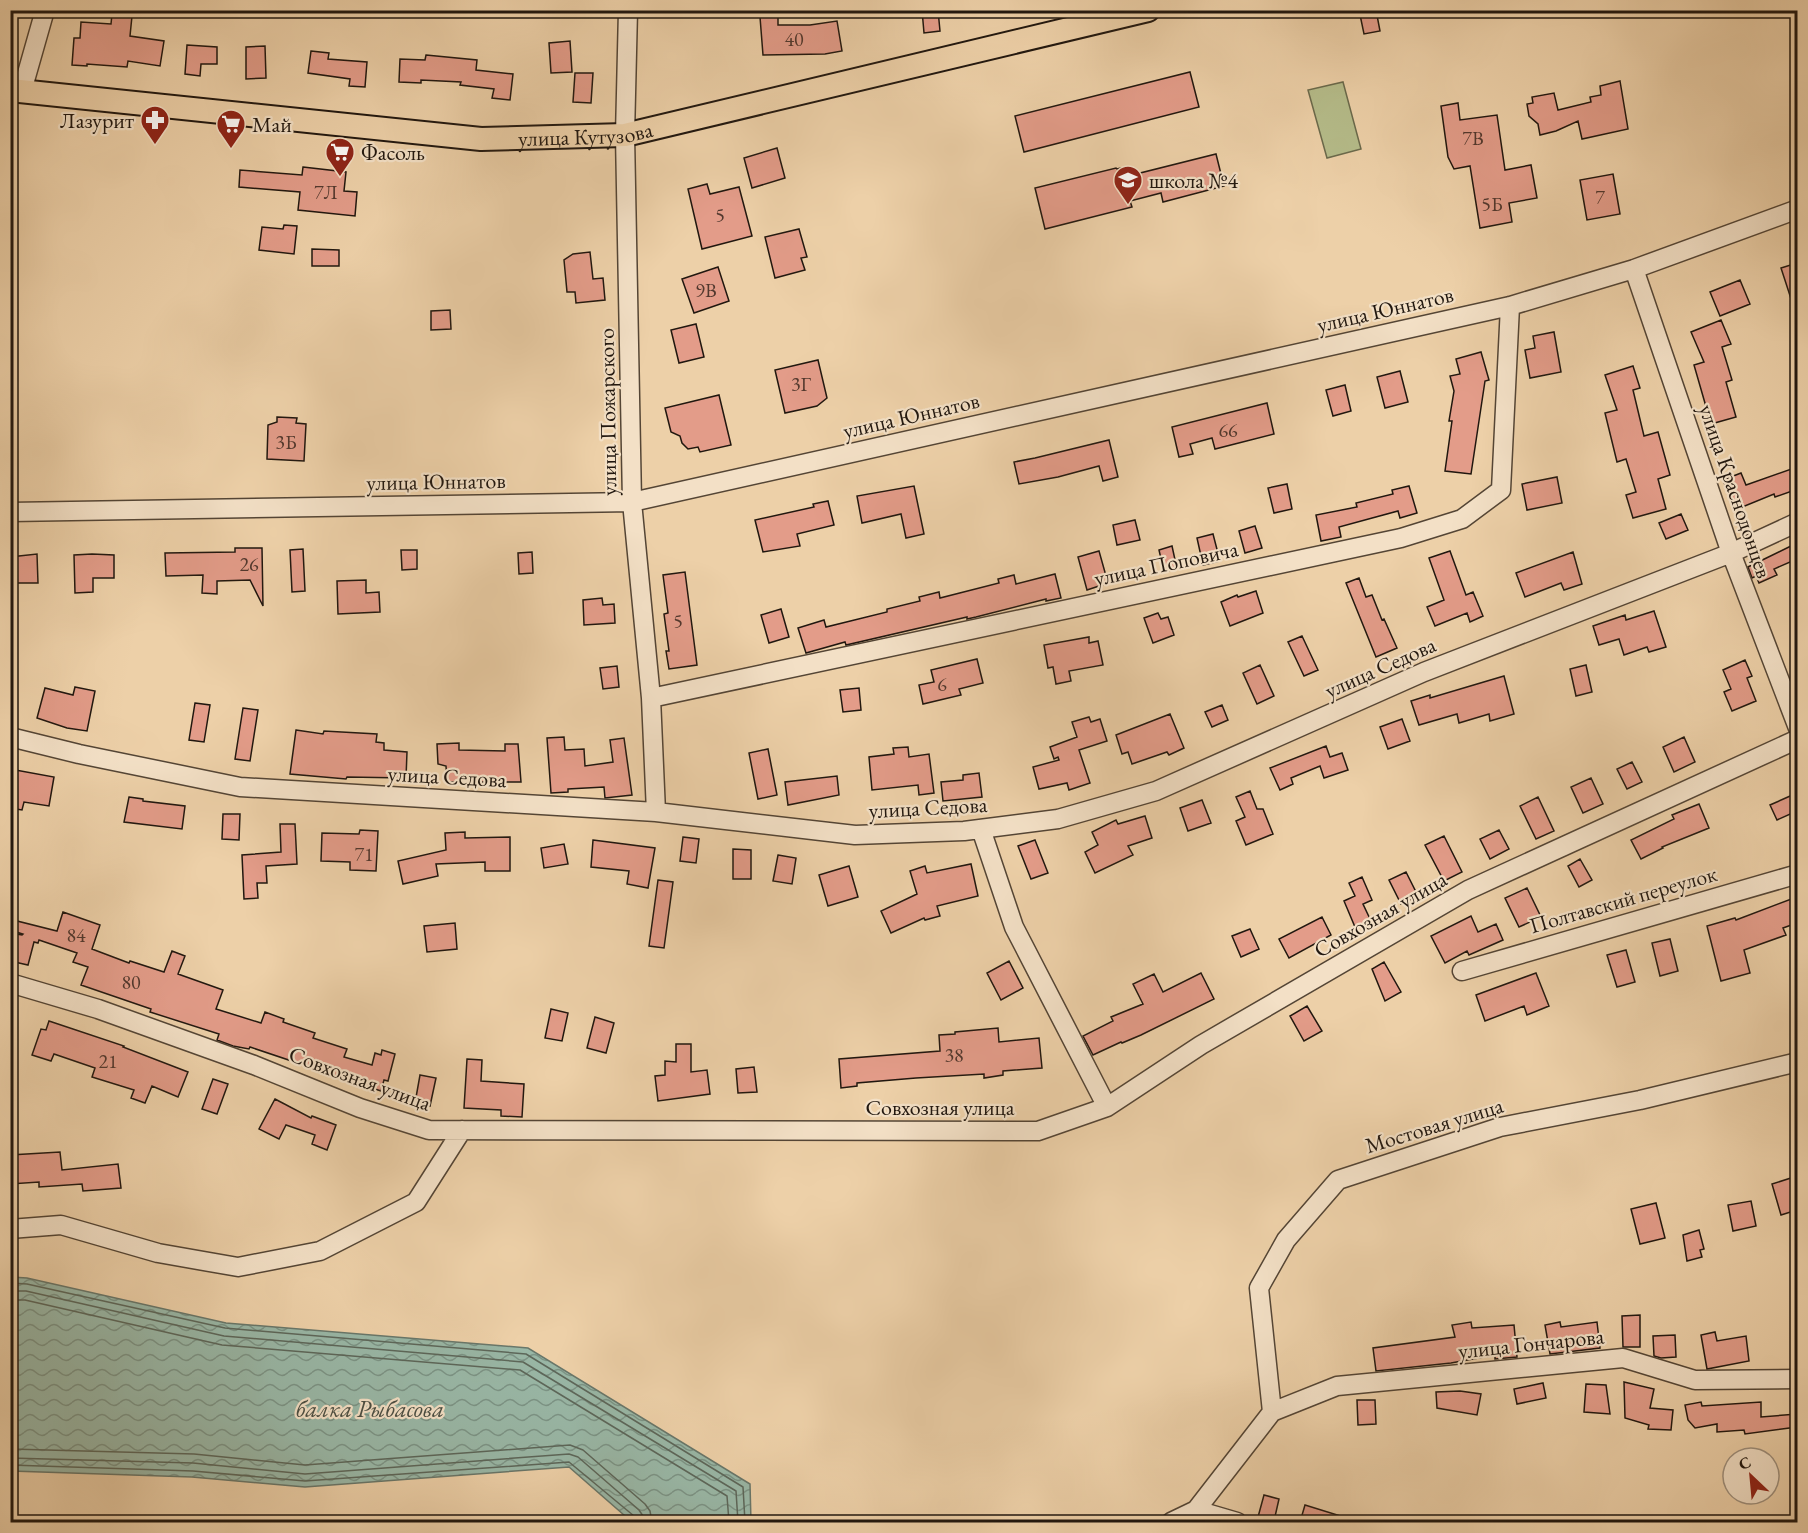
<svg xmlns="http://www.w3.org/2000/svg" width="1808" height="1533" viewBox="0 0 1808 1533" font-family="'EB Garamond',serif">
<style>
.garden{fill:#b5bc8a;stroke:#6b6a4c;stroke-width:1.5}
.water{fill:url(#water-waves);stroke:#69776a;stroke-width:1.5}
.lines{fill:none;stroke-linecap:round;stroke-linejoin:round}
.shore{stroke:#5d675a;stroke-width:1.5}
.building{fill:#e39c89;stroke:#21170f;stroke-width:1.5}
.minor-casing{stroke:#544535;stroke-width:21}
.major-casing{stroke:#21170f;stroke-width:26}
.minor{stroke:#f3e0c6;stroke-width:18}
.major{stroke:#edd0a8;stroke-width:22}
.labels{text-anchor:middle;stroke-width:4.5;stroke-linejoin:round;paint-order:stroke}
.number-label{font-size:20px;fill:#52382e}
.poi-label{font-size:22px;fill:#21170f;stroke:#f3e0c6;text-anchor:start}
.street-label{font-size:22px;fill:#21170f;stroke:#f3e0c6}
.water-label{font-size:24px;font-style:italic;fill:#4b4f44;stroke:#f3e0c6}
</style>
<defs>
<pattern id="water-waves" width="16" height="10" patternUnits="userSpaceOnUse" patternTransform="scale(1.5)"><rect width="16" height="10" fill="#99b7a6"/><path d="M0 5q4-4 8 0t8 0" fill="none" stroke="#7c9486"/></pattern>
</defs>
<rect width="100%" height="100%" fill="#edd0a8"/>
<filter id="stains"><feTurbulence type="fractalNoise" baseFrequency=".00333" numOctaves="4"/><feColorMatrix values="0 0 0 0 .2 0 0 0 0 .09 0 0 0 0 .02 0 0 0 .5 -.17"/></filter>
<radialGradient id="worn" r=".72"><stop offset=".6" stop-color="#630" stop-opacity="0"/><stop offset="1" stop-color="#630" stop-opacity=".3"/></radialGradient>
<path class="garden" d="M1343 82 1361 149 1327 158 1308 90Z"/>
<path class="water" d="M11 1277 27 1278 226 1323 528 1348 750 1484 751 1522H632L569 1467 305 1487 192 1477 11 1471Z"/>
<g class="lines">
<path class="shore" d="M10 1283 27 1284 225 1328 526 1354 743 1487 745 1522
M10 1291H26L224 1336 523 1362 736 1491 738 1522
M10 1300H25L222 1345 520 1370 727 1496 729 1522
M10 1449 194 1454 305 1465 570 1445 583 1450 645 1504 650 1511 652 1522
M10 1458 193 1463 305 1474 569 1454 578 1457 639 1510 643 1516V1522
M10 1465 193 1471 305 1481 569 1462 634 1516 636 1522"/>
</g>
<path class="building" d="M922 10H938L940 31 924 33Z
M1359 10H1376L1380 31 1364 34Z
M112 14 132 16 130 36 164 41 160 66 128 61 127 67 87 64V66L72 65 74 38H80L81 22 111 24Z
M778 15V25H810L837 21 842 51 825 54 763 55 760 17Z
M570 41 572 72 551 73 549 43Z
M187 45 217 47V64H201L200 76 185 74Z
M265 46 266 78 246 79V47Z
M311 51 329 53 328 59 367 62 365 87 349 86 350 79 308 73Z
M426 55 477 60 476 70 513 74 510 100 492 98 494 89 460 85 461 82 421 80V83L399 82 400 59 425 60Z
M1190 72 1199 107 1024 152 1015 116Z
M575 73H593L591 103 573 102Z
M1620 81 1628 129 1582 139 1578 121 1556 131 1540 135 1538 124 1529 116 1527 104 1533 103 1532 97 1554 93 1558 110 1591 102 1590 97 1601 95 1600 86Z
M1458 103 1460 120 1497 115 1505 170 1531 165 1537 198 1509 203 1512 222 1480 228 1470 166 1454 169 1448 157 1441 106Z
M777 148 785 178 752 188 744 158Z
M1216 154 1224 186 1163 202 1161 193 1130 201 1132 207 1045 229 1035 188 1116 168 1117 169 1121 168 1124 177Z
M303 167 346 172 344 191 357 192 355 216 298 210 300 192 239 187 240 170 302 175Z
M1613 174 1620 214 1587 220 1580 180Z
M707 184 710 194 739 187 752 236 702 249 688 189Z
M284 225 297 226 294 254 259 250 262 227 283 229Z
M799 229 807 257 801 258 805 270 775 278 765 237Z
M312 249 339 250V266H312Z
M590 252 593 279 603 278 605 300 576 303 575 292H567L564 260 573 254Z
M1797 263V311H1795L1781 268Z
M718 267 729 301 694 313 682 279Z
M1740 280 1750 304 1720 316 1710 292Z
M450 310 451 329 431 330V311Z
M1721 320 1731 344 1722 347 1732 380 1726 382 1736 417 1711 424 1694 365 1704 362 1691 332Z
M696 324 704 357 679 363 671 330Z
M1554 332 1561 372 1530 378 1525 350 1535 348 1533 336Z
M1481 352 1489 380 1485 381 1471 474 1445 471 1452 421H1449L1454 391 1450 376 1460 374 1456 359Z
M818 360 827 398 817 406 785 413 775 370Z
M1633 366 1640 388 1633 390 1644 436 1658 432 1670 475 1658 479 1666 509 1633 518 1626 495 1636 492 1626 459 1617 462 1605 413 1617 410 1605 375Z
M1400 371 1408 402 1385 408 1377 377Z
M1345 385 1351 411 1333 416 1326 390Z
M719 395 731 445 700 452 698 447 688 449 682 443 680 436 671 432 665 408Z
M1267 403 1274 434 1215 449 1212 438 1190 444 1193 454 1179 457 1172 427Z
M277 417 297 418 296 423 306 424 304 461 267 459 268 425 277 422Z
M1109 440 1118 477 1103 481 1099 466 1058 477 1019 484 1014 462 1035 458Z
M1797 467V484L1794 485 1795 490 1775 497 1774 494 1735 510 1723 480 1741 473 1746 485Z
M1557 477 1562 503 1527 510 1522 484Z
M1287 484 1292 509 1274 513 1268 488Z
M914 486 924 534 906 538 901 514 862 523 857 496Z
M1409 486 1417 513 1400 518 1398 511 1339 527 1341 537 1321 541 1316 515 1357 507 1356 503 1393 494 1392 490Z
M828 501 834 525 797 534 800 546 763 552 755 520 814 507 813 504Z
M1681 514 1688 530 1666 539 1659 523Z
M1135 520 1140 540 1117 545 1113 525Z
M1255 526 1262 548 1245 553 1239 531Z
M1213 534 1220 561 1203 565 1197 538Z
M1797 543V559L1774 569 1777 575 1759 583 1756 576 1752 578 1748 567Z
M1172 546 1177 569 1164 572 1159 550Z
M235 548H262L263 606 250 580 217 581V594L202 593 203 575 166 576 165 553 235 552Z
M303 549 305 591 292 592 290 550Z
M401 550H417V569L402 570Z
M1099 551 1108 583 1087 590 1078 557Z
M1450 551 1466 595 1473 592 1483 616 1470 622 1467 613 1435 626 1427 607 1444 600 1429 558Z
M532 552 533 573 519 574 518 553Z
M1573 552 1582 584 1564 590 1561 583 1525 597 1516 573Z
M37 554 38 583H10V557Z
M92 554 114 555V578H93V592L75 593 74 555Z
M685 572 697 665 669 669 666 651H669L664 614 668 613 663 575Z
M1055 574 1061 598 1046 601V599L976 617 967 619V617L846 645 845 642 806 653 798 628 824 620 826 627 887 612V609L920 601 919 597 939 592 940 598 999 583 998 579 1014 575 1016 584Z
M1359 578 1366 597 1372 595 1382 620 1384 619 1397 648 1376 657 1346 583Z
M366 580V593L379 592 380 612 338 614 337 581Z
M1256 591 1263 613 1230 626 1221 602 1237 595 1238 597Z
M602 598 603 605 614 604 615 623 584 625 583 600Z
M781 609 789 637 769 643 761 615Z
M1654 611 1666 647 1649 652 1647 647 1624 655 1619 639 1599 645 1593 626 1625 615 1626 620Z
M1158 613 1161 619 1168 617 1174 635 1153 643 1144 618Z
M1302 636 1318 670 1304 676 1288 642Z
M1089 637V643L1098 641 1103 665 1069 671 1071 681 1056 684 1053 667 1048 668 1044 645Z
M977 659 983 683 959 689 961 695 923 704 919 685 934 682 931 670Z
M1745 660 1752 676 1747 678 1756 701 1732 711 1724 692 1731 689 1723 670Z
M1260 665 1274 696 1257 704 1243 673Z
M1586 665 1592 692 1576 696 1570 669Z
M617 666 619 687 603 689 600 668Z
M1504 676 1514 714 1490 721 1489 714 1459 723 1457 714 1419 725 1411 701 1430 695V698Z
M75 687 95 691 87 731 67 728 37 718 45 688 73 695Z
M859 688 861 710 843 712 840 690Z
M195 703 210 705 204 742 189 740Z
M1222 705 1228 720 1212 727 1205 712Z
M243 708 258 710 250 761 235 759Z
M1170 714 1184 748 1169 755 1167 752 1132 764 1128 752 1122 754 1116 735Z
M1089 717 1091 722 1100 719 1107 741 1079 750 1090 783 1069 790 1067 783 1039 789 1033 767 1059 760 1058 757 1054 759 1050 747 1077 737 1072 722Z
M1402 719 1410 741 1388 749 1380 727Z
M296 730 323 734 324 731 377 734 376 742 384 743V750L407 752 406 778 347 777 346 779 290 774Z
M564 737 565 750 584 749 585 766 613 762 610 740 624 738 632 795 605 798 604 787 568 789V792L551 793 547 738Z
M1684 737 1695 762 1674 772 1663 747Z
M459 743V750L505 751V744H518L521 782H447L446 766 438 764 437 744Z
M1326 746 1330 757 1342 753 1348 770 1324 778 1320 766 1291 778 1293 784 1280 790 1270 768Z
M908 747 909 757 929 754 934 793 919 795 918 785 872 790 869 757 894 754 893 748Z
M768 749 777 795 758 799 749 753Z
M1632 762 1642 782 1627 789 1617 769Z
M10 769 54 777 49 806 24 802 22 810 10 808Z
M979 773 982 797 943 801 941 782 963 780V775Z
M837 776 839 795 788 805 785 782Z
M1591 778 1603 804 1583 813 1571 787Z
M1250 791 1257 809H1263L1273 834 1246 845 1236 821 1245 817 1236 797Z
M1797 793V811L1777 820 1770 805Z
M129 797 143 799V801L185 806 182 829 124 822Z
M1538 797 1554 831 1536 839 1520 806Z
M1202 800 1211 823 1188 831 1180 808Z
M1699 804 1709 828 1662 847 1663 848 1641 859 1631 840 1674 819 1672 815Z
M223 814H240L239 840 222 839Z
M1145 816 1152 838 1128 846 1133 855 1095 873 1085 852 1098 845 1092 832 1116 820 1118 824Z
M280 824H295L297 864 266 866 267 883H257L258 898 244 899 242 855 281 852Z
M360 830 378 831 376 871 350 870V862L321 861 322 833 359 834Z
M1499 830 1509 849 1490 859 1480 839Z
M465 832V838L510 837V871H485V862L436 864 438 876 403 884 398 861 446 850 445 833Z
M1444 836 1462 872 1444 881 1425 845Z
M683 837 699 839 696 863 680 861Z
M593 840 655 848 648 888 627 884 629 871 591 867Z
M1035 840 1048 873 1031 879 1018 846Z
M564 844 568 864 544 868 541 848Z
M733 849 751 850V879H733Z
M778 855 796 858 792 884 773 881Z
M1580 859 1592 880 1579 887 1568 866Z
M971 864 978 896 937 906 940 916 925 920 924 918 891 933 881 911 917 894 910 871 925 866 927 873Z
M849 866 858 897 828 906 819 875Z
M1406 872 1418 896 1401 904 1389 880Z
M1362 877 1372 900 1363 904 1371 921 1355 927 1344 901 1355 896 1349 883Z
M658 880 673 882 664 948 649 946Z
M1527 888 1541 917 1519 927 1505 898Z
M1794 898 1797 910V923L1783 928 1786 935 1744 950 1750 973 1721 981 1707 926 1735 918 1736 920Z
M63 912 100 925 92 949 129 963 130 961 164 972 172 951 185 956 178 974 223 990 216 1009 261 1023 265 1012 284 1019 283 1022 315 1033 313 1038 347 1049 344 1057 372 1065 375 1053 381 1055 382 1050 395 1054 388 1081 384 1080 381 1091 250 1047 249 1049 233 1046 217 1040 219 1034 150 1012 151 1009 81 985 88 967 73 962 77 953 39 940 38 943 34 942 28 965 10 961V933L22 935 23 934 10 930 13 920 57 931Z
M1471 916 1478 932 1496 924 1503 940 1469 955 1467 951 1445 963 1431 936Z
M1322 917 1331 935 1289 958 1279 939Z
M455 923 457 949 427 952 424 926Z
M1250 929 1259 949 1241 957 1232 936Z
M1670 939 1678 971 1660 976 1652 943Z
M1626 950 1635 982 1617 987 1607 955Z
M1009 961 1023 988 1001 1000 987 973Z
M1384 962 1401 992 1385 1001 1372 969Z
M1201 973 1214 999 1141 1035 1122 1043 1121 1042 1093 1055 1083 1036 1113 1021 1111 1017 1143 1004 1133 984 1154 974 1163 992Z
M1536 973 1549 1006 1527 1015 1524 1006 1485 1021 1476 995Z
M1307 1006 1322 1031 1304 1041 1290 1016Z
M551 1009 568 1013 562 1041 545 1038Z
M595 1017 614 1023 606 1053 587 1048Z
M49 1021 124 1046 123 1047 188 1072 178 1097 152 1086 145 1103 131 1098 134 1090 92 1077 95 1068 54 1054 51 1061 32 1055 41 1029 46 1030Z
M998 1028 999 1042 1039 1038 1042 1068 1003 1071V1075L984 1078V1074L916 1078 857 1083V1086L841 1088 839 1059 940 1051 939 1035 955 1034V1032Z
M676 1044H691V1072L707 1070 710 1094 658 1101 655 1076 665 1075V1061L676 1062Z
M467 1059 482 1060 481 1081 524 1084 522 1117 501 1116V1110L464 1108Z
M754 1067 757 1092 738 1093 736 1069Z
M420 1075 436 1078 430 1106 415 1103Z
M213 1079 228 1084 217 1114 202 1109Z
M275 1099 311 1118 312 1116 336 1125 327 1150 312 1144 315 1135 286 1125 279 1139 259 1129Z
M60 1152 62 1170 118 1164 121 1188 83 1191 82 1184 39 1187V1182L10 1184V1155Z
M1794 1177 1797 1190V1210L1781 1215 1772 1184Z
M1751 1201 1756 1226 1733 1231 1728 1205Z
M1656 1203 1665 1238 1640 1244 1631 1209Z
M1699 1230 1704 1249 1700 1250 1702 1257 1687 1261 1683 1235Z
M1640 1315V1347H1623L1622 1316Z
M1471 1322 1472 1328 1514 1325 1517 1357 1495 1359V1355L1451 1363 1376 1371 1373 1348 1455 1337 1452 1325Z
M1560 1322 1561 1327 1597 1322 1600 1348 1550 1354 1545 1325Z
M1715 1332 1717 1341 1746 1336 1749 1361 1707 1369 1701 1335Z
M1675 1335 1676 1357 1661 1358 1654 1356 1653 1336Z
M1624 1382 1654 1389 1650 1408 1673 1410 1671 1430 1648 1429 1649 1425 1625 1418Z
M1543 1383 1546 1398 1517 1404 1514 1389Z
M1586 1384 1606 1385 1610 1414 1584 1412Z
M1460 1391 1481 1394 1477 1415 1437 1408 1436 1392Z
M1357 1400H1375L1376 1424 1358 1425Z
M1701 1402 1702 1406 1761 1402V1417L1797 1414V1427L1745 1434 1744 1430 1717 1432V1424L1695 1428 1688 1420 1685 1405Z
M1264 1495 1279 1499 1274 1521 1258 1517Z
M1305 1505 1347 1518 1346 1522H1300Z"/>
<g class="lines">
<g class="minor-casing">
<path id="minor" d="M628 10 625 135 632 502 651 698 656 812
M22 91 45 10
M1634 269 1731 553 1798 728
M10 512 632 502 1510 306 1634 269 1798 209
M651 698 1401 538 1462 519 1501 490 1510 306
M10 737 79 754 240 787 656 812 855 835 964 831 1058 819 1156 791 1424 672 1731 553 1798 522
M981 829 1014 927 1107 1107
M1462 971 1798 874
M10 983 98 1009 254 1065 360 1108 429 1130 1038 1131 1107 1107 1201 1045 1468 890 1798 739
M10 1229 61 1225 158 1253 238 1267 320 1251 416 1202 462 1130
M1272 1412 1259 1288 1286 1240 1338 1180 1500 1127 1640 1100 1798 1062
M1196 1510 1237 1522
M1171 1522 1196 1510 1272 1412 1337 1386 1623 1358 1695 1380 1798 1379"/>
</g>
<g class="major-casing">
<g id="major">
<path id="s1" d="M10 90 481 139 625 135 1148 10"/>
</g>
</g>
<use href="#minor" class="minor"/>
<use href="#major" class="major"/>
</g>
<defs>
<g id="pharmacy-pin" transform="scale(1.5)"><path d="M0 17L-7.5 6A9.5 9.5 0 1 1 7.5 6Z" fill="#8f2418" stroke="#f3e0c6"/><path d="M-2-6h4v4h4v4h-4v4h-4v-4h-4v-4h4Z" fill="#fff"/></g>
<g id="supermarket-pin" transform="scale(1.5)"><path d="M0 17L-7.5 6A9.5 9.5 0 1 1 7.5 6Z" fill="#8f2418" stroke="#f3e0c6"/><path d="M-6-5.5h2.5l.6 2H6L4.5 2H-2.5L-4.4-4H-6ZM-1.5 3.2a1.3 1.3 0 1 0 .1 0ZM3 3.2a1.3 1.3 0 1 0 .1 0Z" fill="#fff"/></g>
<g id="school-pin" transform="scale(1.5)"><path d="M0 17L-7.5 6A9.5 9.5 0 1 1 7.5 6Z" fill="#8f2418" stroke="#f3e0c6"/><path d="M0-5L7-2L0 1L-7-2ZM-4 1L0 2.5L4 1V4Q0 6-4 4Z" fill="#fff"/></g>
</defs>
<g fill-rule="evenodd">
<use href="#pharmacy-pin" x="155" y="120"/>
<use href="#supermarket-pin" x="231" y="124"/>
<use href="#supermarket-pin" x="340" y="152"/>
<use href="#school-pin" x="1128" y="180"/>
</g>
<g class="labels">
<g class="number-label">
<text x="794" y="46">40</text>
<text x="1473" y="145">7В</text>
<text x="326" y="199">7Л</text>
<text x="1600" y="204">7</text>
<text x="1492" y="211">5Б</text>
<text x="720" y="222">5</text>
<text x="706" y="297">9В</text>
<text x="801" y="391">3Г</text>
<text x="1228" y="437">66</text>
<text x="286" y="449">3Б</text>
<text x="249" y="571">26</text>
<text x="678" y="628">5</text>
<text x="942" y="691">6</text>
<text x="364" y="861">71</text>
<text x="76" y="942">84</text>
<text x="131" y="989">80</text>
<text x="954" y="1062">38</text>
<text x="108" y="1068">21</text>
</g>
<g class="poi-label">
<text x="134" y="128" text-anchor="end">Лазурит</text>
<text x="252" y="132">Май</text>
<text x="361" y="160">Фасоль</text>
<text x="1149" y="188">школа №4</text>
</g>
<g class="street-label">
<text dy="8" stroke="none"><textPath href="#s1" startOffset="578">улица Кутузова</textPath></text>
<text transform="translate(1385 309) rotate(-13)" y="8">улица Юннатов</text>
<text transform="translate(607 412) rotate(-91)" y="8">улица Пожарского</text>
<text transform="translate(911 415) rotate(-13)" y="8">улица Юннатов</text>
<text transform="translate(436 481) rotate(-1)" y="8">улица Юннатов</text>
<text transform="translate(1736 491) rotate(71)" y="8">улица Краснодонцев</text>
<text transform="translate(1166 563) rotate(-12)" y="8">улица Поповича</text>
<text transform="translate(1380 667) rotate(-24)" y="8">улица Седова</text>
<text transform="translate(447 776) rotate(3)" y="8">улица Седова</text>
<text transform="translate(928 807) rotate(-3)" y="8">улица Седова</text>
<text transform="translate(1623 899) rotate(-16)" y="8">Полтавский переулок</text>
<text transform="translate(1380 914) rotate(-30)" y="8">Совхозная улица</text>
<text transform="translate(360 1078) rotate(20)" y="8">Совхозная улица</text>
<text x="940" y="1115">Совхозная улица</text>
<text transform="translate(1434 1125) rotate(-17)" y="8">Мостовая улица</text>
<text transform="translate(1531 1343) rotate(-6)" y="8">улица Гончарова</text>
</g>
<g class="water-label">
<text x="370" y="1417">балка Рыбасова</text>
</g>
</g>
<rect width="1808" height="1533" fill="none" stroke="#edd0a8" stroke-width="36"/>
<rect x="12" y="12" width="1784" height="1509" fill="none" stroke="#21170f" stroke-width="3"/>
<rect x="18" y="18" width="1772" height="1497" fill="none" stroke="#21170f" stroke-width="1.5"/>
<g transform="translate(1751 1476) rotate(334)"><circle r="28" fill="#f3e0c6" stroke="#9f907d" stroke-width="1.5"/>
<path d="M0-4.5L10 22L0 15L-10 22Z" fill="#8f2418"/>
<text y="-9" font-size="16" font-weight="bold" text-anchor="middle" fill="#21170f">С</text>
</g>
<rect width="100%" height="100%" filter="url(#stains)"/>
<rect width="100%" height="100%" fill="url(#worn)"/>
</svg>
